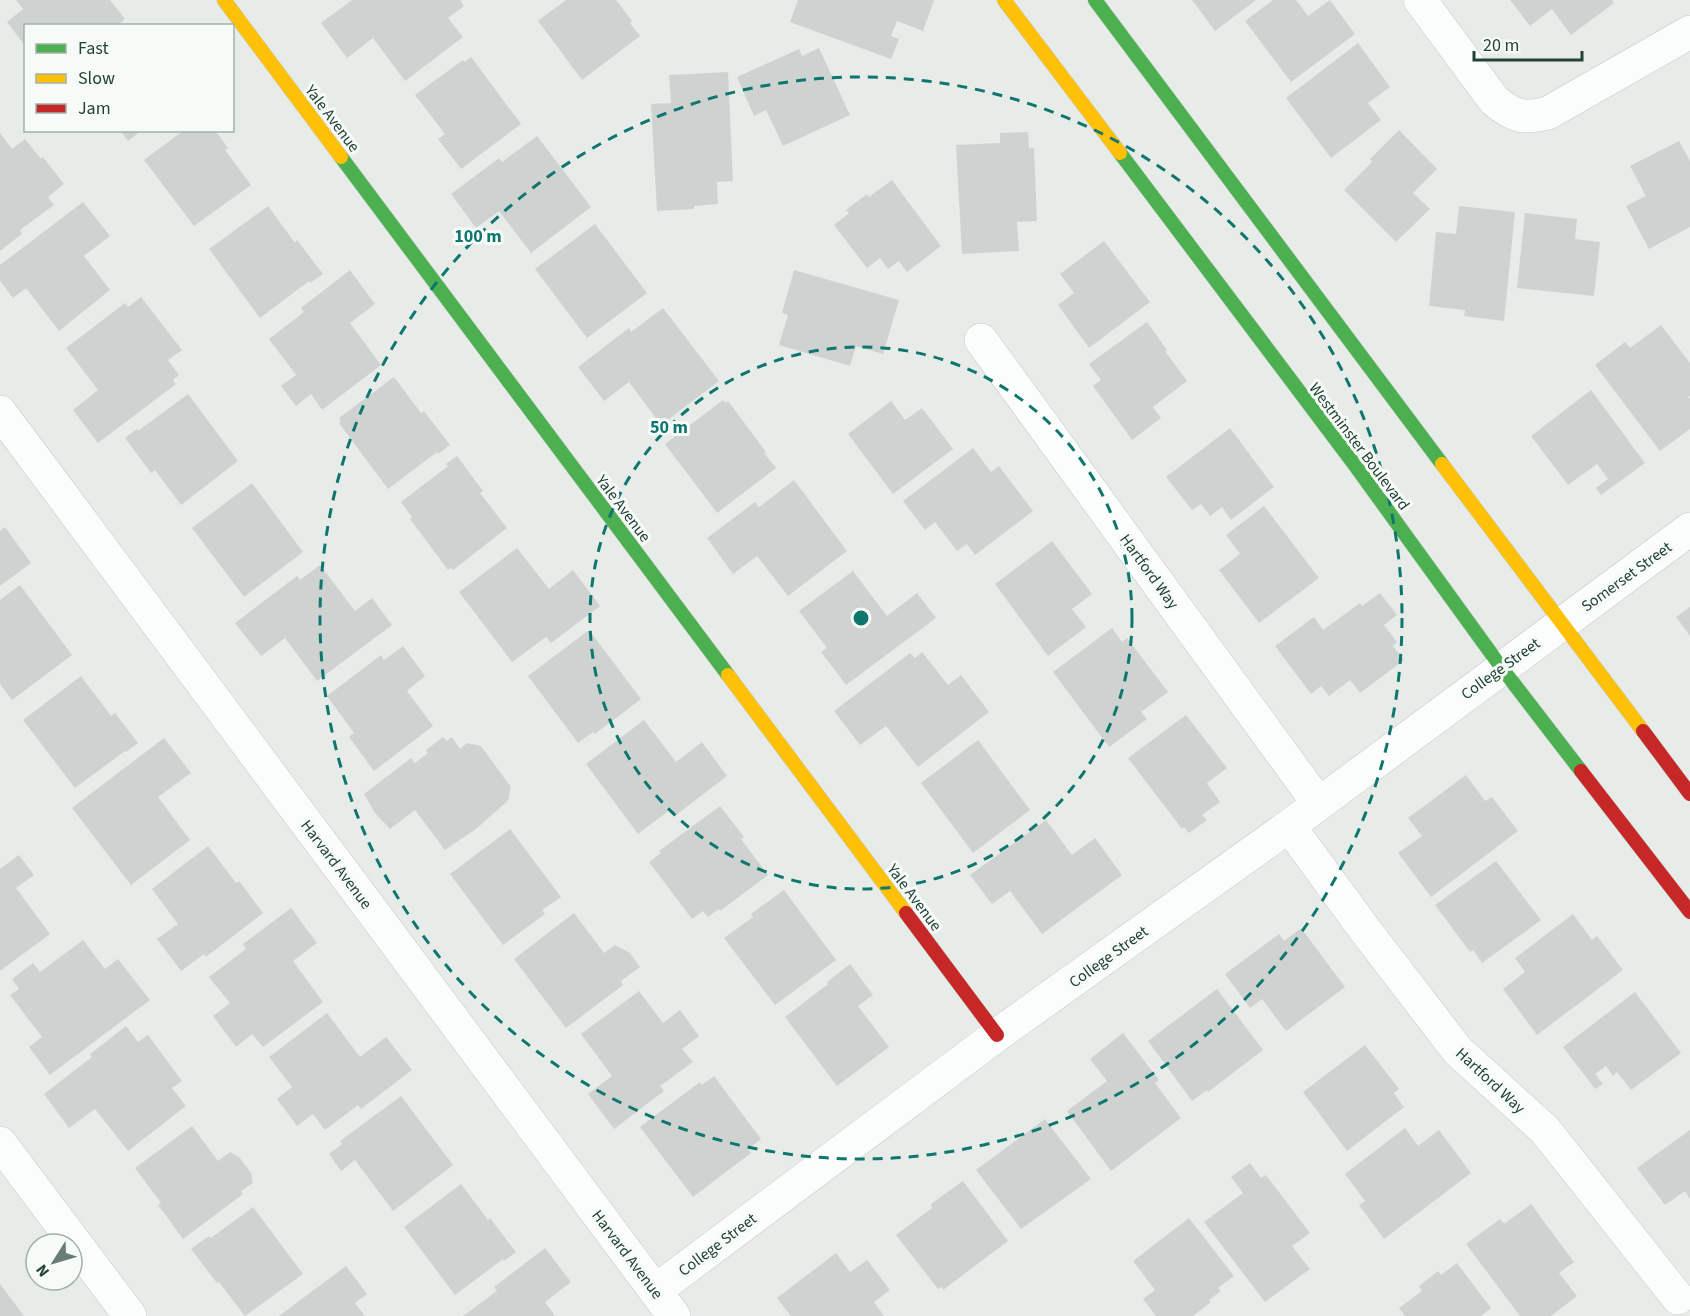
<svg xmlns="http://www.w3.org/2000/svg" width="1690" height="1316" viewBox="0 0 1690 1316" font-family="'Source Sans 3',sans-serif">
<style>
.building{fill:#ced3d1}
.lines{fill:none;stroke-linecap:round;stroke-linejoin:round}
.street-casing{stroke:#c4c9c6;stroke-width:34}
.fast-casing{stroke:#c3cac6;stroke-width:15}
.slow-casing{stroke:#c3cac6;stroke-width:15}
.jam-casing{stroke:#c3cac6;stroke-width:15}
.street{stroke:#fbfcfc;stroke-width:33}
.fast{stroke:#4caf50;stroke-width:14}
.slow{stroke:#ffc107;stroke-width:14}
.jam{stroke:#c62828;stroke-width:14}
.ring{fill:none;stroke:#0f766e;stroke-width:3;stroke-dasharray:10 8}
.labels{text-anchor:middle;stroke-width:6;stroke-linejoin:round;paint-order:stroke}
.street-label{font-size:16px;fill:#244136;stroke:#f6fbf8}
.centre{fill:#0f766e;stroke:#f6fbf8;stroke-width:3}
.ring-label{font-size:18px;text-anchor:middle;font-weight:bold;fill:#0f766e;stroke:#f6fbf8;stroke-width:6;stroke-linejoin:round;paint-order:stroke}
</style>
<rect width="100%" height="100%" fill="#e7ece9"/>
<path class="building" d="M16 0H110L125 19 117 26H26V47L7 22 23 9Z
M352 0H460L464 6 448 18 463 37 405 81 373 38 347 58 321 23Z
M566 0H616L632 21 630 23 640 36 582 80 538 21Z
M798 0H934L923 31 897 21 891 36 899 39 891 59 790 22Z
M1192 0H1256L1215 31Z
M1273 0H1296L1308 16 1330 0 1355 34 1291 82 1245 21Z
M1510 0H1612L1614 3 1571 35 1552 9 1530 26Z
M1358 43 1390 87 1368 103 1381 120 1331 158 1286 98Z
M819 48 850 115 783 146 766 110 754 116 737 77 799 49 802 56Z
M471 57 521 124 461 169 438 139 445 134 415 95 463 60 465 62Z
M728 72 733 181 717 182 718 204 694 206V209L657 211 651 104 671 103 669 75Z
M120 130H142L128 141Z
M184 130H215L228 148 225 150 251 185 194 226 144 160Z
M1399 130 1437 169 1413 193 1430 209 1396 242 1344 190 1372 162 1370 159Z
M1028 132 1029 148H1034L1037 221 1017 222 1019 251 962 254 956 145 1000 143V133Z
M0 133 12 149 25 139 41 159 43 157 64 184 48 197 54 205 20 230 22 234 0 251Z
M537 136 591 207 531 253 499 211 476 228 451 194 499 158 502 162Z
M1679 141 1690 161V227L1649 249 1626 206 1646 196 1630 166Z
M892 180 941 246 907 272 899 261 888 269 880 258 867 268 834 225 849 213 846 210 867 194 869 197Z
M83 202 110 236 84 256 110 290 59 331 26 288 13 298 0 281V265Z
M268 206 295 243 297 240 323 274 310 283 309 281 260 318 209 249Z
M1459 206 1515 212 1504 321 1464 316 1465 310 1429 306 1436 232 1456 234Z
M1525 213 1577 219 1575 239 1600 242 1594 296 1517 288Z
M595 224 647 293 587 338 535 269Z
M1104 241 1150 302 1089 348 1058 305 1074 293 1060 274Z
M350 270 375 304 350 323 381 365 322 410 311 394 296 406 281 386 296 375 269 339 304 312 301 308Z
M794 270 899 300 883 354 856 346 850 366 779 345 788 315 782 313Z
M141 297 182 350 168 360 179 375 173 380 176 384 98 443 73 410 98 390 66 348 125 303 128 307Z
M663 308 719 381 661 425 629 382 604 401 578 367 629 328 631 332Z
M1147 322 1167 350 1165 351 1187 381 1153 407 1161 418 1132 440 1093 386 1101 380 1089 364Z
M1661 325 1690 363V396L1688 397 1690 399V429L1660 451 1595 365 1625 342 1630 348Z
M394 377 421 413 424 411 450 445 438 454 437 452 388 489 339 423 341 421 339 418Z
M1591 390 1645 463 1601 495 1596 488 1608 479 1597 464 1568 485 1531 436Z
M188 394 238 461 181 505 155 470 151 473 125 438 137 429 138 431Z
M723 400 726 403 728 401 766 452 764 453 776 468 717 513 665 444Z
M891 401 905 420 922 408 953 449 893 494 848 434Z
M1230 428 1274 487 1231 520 1222 507 1210 516 1201 504 1192 510 1166 477Z
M973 448 991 472 999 466 1033 511 975 555 967 544 957 551 935 522 925 530 903 501Z
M457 456 483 491 480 493 507 528 453 570 451 568 448 570 410 519 412 517 401 502 448 466 446 464Z
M794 480 847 551 788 596 757 556 733 574 707 538 755 502 759 507Z
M252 483 303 552 244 597 192 528Z
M1264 506 1319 578 1259 623 1219 570 1240 554 1226 535Z
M5 527 31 563 0 586V531Z
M1052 541 1092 594 1072 609 1086 627 1048 656 995 584Z
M517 548 549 589 573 570 600 606 551 643 546 637 512 662 459 592Z
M320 565 355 611 372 598 392 625 317 681 285 638 261 656 235 623 297 576 300 580Z
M853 571 887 616 917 593 936 618 846 685 821 652 827 648 799 611Z
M20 585 72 655 12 700 0 684V600Z
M1380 593 1397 615 1384 625 1397 642 1393 646 1404 660 1360 693 1350 680 1329 696 1321 686 1311 694 1275 646 1314 617 1323 630 1360 603 1362 606Z
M1690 607V636L1676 617Z
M1112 628 1122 642 1127 638 1168 692 1141 712 1147 719 1109 747 1053 672Z
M589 630 641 699 595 734 593 732 578 743 528 676Z
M403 646 425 676 407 691 433 726 374 771 349 737 354 733 327 696 381 655 384 660Z
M922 652 948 685 961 675 989 712 918 767 886 726 860 745 834 711 910 653 915 658Z
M81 676 111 716 115 713 138 743 126 752 125 751 75 788 23 720Z
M1186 715 1227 768 1207 783 1220 802 1202 815 1207 820 1189 833 1184 827 1182 829 1128 758Z
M644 720 676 762 702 742 727 776 676 815 671 809 638 834 586 764Z
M443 737 446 741 452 737 460 749 467 743 481 746 511 787 508 800 502 806 476 829 445 850 415 810 390 829 375 813 364 794 411 758 415 763 428 753 426 750Z
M164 738 191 773 158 797 190 840 131 885 72 808Z
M978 740 1030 810 973 853 921 783Z
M1466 775 1485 801 1492 797 1518 831 1431 897 1398 853 1422 836 1408 818Z
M720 806 744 837 741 839 768 875 720 911 719 909 708 917 703 911 692 919 649 862 661 853 659 851Z
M1046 820 1072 855 1095 838 1122 875 1042 934 1010 891 992 904 970 875Z
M510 829 561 897 542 910 545 914 503 945 450 874Z
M208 846 236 883 239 881 263 913 206 957 204 954 181 971 157 939 178 924 152 889Z
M19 855 34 875 16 888 50 934 0 971V869Z
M1496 861 1541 920 1482 963 1473 950 1470 952 1435 905Z
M784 890 836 960 775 1005 724 938 753 917 751 914Z
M291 908 317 943 293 961 323 1002 263 1047 252 1034 236 1047 213 1016 230 1003 209 977 246 949 243 944Z
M574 913 604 953 615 945 630 953 640 967 621 981 623 985 566 1028 514 959Z
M1573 914 1592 940 1597 936 1623 970 1537 1035 1503 989 1525 972 1515 958Z
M1301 928 1345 987 1286 1031 1262 999 1250 1008 1225 974 1279 934 1284 941Z
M83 940 105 969 118 959 150 1000 50 1075 29 1047 42 1037 10 995 19 989 12 979 33 963 40 972Z
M850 964 873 995 858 1006 889 1047 837 1086 785 1017 828 984 827 982Z
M1217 989 1263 1050 1208 1092 1207 1090 1192 1101 1148 1041Z
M639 991 663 1023 680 1010 699 1036 682 1049 693 1062 660 1086 664 1091 614 1129 588 1094 612 1076 581 1034Z
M1635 992 1681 1053 1631 1090 1617 1072 1613 1076 1606 1066 1595 1074 1603 1084 1595 1089 1563 1047Z
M327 1013 360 1057 386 1037 412 1070 361 1109 358 1105 325 1130 313 1114 297 1126 277 1099 292 1087 269 1057Z
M126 1026 138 1042 148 1035 182 1081 172 1088 186 1106 128 1151 95 1109 69 1128 44 1094 92 1057 90 1054Z
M1123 1033 1159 1080 1155 1083 1181 1118 1111 1171 1067 1111 1107 1081 1090 1059Z
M1365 1045 1399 1089 1394 1093 1404 1107 1347 1151 1303 1092Z
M714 1076 761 1139 748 1149 751 1153 693 1197 640 1127 700 1082 702 1085Z
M401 1096 453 1165 393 1211 355 1160 341 1171 329 1154 342 1144 340 1141Z
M1045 1119 1091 1179 1021 1229 976 1170Z
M192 1126 218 1161 230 1152 239 1157 251 1173 253 1183 241 1191 243 1194 183 1239 158 1205 161 1203 135 1168Z
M1405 1128 1418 1146 1439 1130 1471 1173 1384 1239 1359 1205 1365 1201 1345 1174Z
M1690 1130V1199L1685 1191 1665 1205 1637 1168Z
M1250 1163 1261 1178 1266 1175 1310 1233 1292 1246 1310 1269 1265 1302 1204 1222 1243 1193 1231 1177Z
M963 1181 1008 1241 943 1290 941 1287 938 1289 896 1235 932 1208 931 1204Z
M461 1184 488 1220 490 1218 516 1252 504 1261 503 1259 455 1295 404 1227Z
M1531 1204 1574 1262 1559 1273 1577 1296 1551 1316H1520L1466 1244 1500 1219 1504 1224Z
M253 1207 303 1274 245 1316 219 1282 217 1283 191 1249 209 1236 211 1238Z
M1189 1218 1234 1276 1218 1288 1221 1291 1209 1300 1211 1302 1193 1316H1156L1143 1299 1155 1290 1133 1261Z
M545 1248 571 1282 545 1302 555 1316H463L497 1291 494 1287Z
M836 1253 850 1272 867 1260 890 1290 874 1302 884 1316H791L777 1298Z
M1457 1263 1491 1308 1481 1316H1405L1399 1308 1422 1291 1419 1286 1438 1271 1441 1275Z
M346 1266 367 1294 355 1303 365 1316H279Z
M0 1284 24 1316H0Z"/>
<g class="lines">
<g class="street-casing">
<path id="street" d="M1420 0 1494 100C1514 117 1523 119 1548 113L1690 32
M981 340 1318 803
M0 412 674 1316
M1289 826 1365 930 1458 1051 1545 1130 1678 1298
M0 1143 130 1316
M655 1291 997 1035 1289 826 1690 529"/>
</g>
<g class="fast-casing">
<path id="fast" d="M1095 0 1442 464
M1120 153 1354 464 1501 667 1581 771
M341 157 728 675"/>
</g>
<g class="slow-casing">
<path id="slow" d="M224 0 341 157
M1004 0 1120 153
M1442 464 1643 731
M728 675 906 913"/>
</g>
<g class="jam-casing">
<path id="jam" d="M1643 731 1690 794
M1581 771 1690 912
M906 913 997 1035"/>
</g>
<use href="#street" class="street"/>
<use href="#fast" class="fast"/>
<use href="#slow" class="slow"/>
<use href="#jam" class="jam"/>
</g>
<g class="ring">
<circle cx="861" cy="618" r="271"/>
<circle cx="861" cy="618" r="541"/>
</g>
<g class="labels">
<g class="street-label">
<text transform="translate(333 118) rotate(53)" y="6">Yale Avenue</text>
<text transform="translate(1360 446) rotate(53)" y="6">Westminster Boulevard</text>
<text transform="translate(624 508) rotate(53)" y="6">Yale Avenue</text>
<text transform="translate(1150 571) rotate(54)" y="6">Hartford Way</text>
<text transform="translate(1626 576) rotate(-36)" y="6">Somerset Street</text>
<text transform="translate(1500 668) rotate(-36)" y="6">College Street</text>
<text transform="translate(337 864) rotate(53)" y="6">Harvard Avenue</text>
<text transform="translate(915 897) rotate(53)" y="6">Yale Avenue</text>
<text transform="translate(1108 956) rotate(-36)" y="6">College Street</text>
<text transform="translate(1491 1080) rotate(43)" y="6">Hartford Way</text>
<text transform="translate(717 1244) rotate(-37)" y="6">College Street</text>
<text transform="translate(628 1254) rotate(53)" y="6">Harvard Avenue</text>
</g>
</g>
<circle cx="861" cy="618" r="9" class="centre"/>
<g class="ring-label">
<text x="478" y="242">100 m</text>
<text x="669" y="433">50 m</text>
</g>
<rect x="24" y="24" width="210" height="108" fill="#f6fbf8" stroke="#a2b1aa" stroke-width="1.5"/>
<rect x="36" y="44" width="30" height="9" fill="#4caf50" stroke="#a2b1aa" stroke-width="1.5"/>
<text x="78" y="54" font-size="18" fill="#244136">Fast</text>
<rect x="36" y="74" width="30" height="9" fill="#ffc107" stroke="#a2b1aa" stroke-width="1.5"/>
<text x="78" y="84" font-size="18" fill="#244136">Slow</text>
<rect x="36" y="104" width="30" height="9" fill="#c62828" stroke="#a2b1aa" stroke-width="1.5"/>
<text x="78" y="114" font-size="18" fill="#244136">Jam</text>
<g transform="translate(54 1262) rotate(233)"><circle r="28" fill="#f6fbf8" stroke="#a2b1aa" stroke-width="1.5"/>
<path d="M0-4.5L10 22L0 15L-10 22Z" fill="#687d75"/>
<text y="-9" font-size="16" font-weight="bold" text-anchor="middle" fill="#244136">N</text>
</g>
<path d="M1474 51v9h108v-9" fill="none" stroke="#244136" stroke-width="3"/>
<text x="1483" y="51" font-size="18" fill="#244136" stroke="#f6fbf8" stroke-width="4.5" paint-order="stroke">20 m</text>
</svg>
